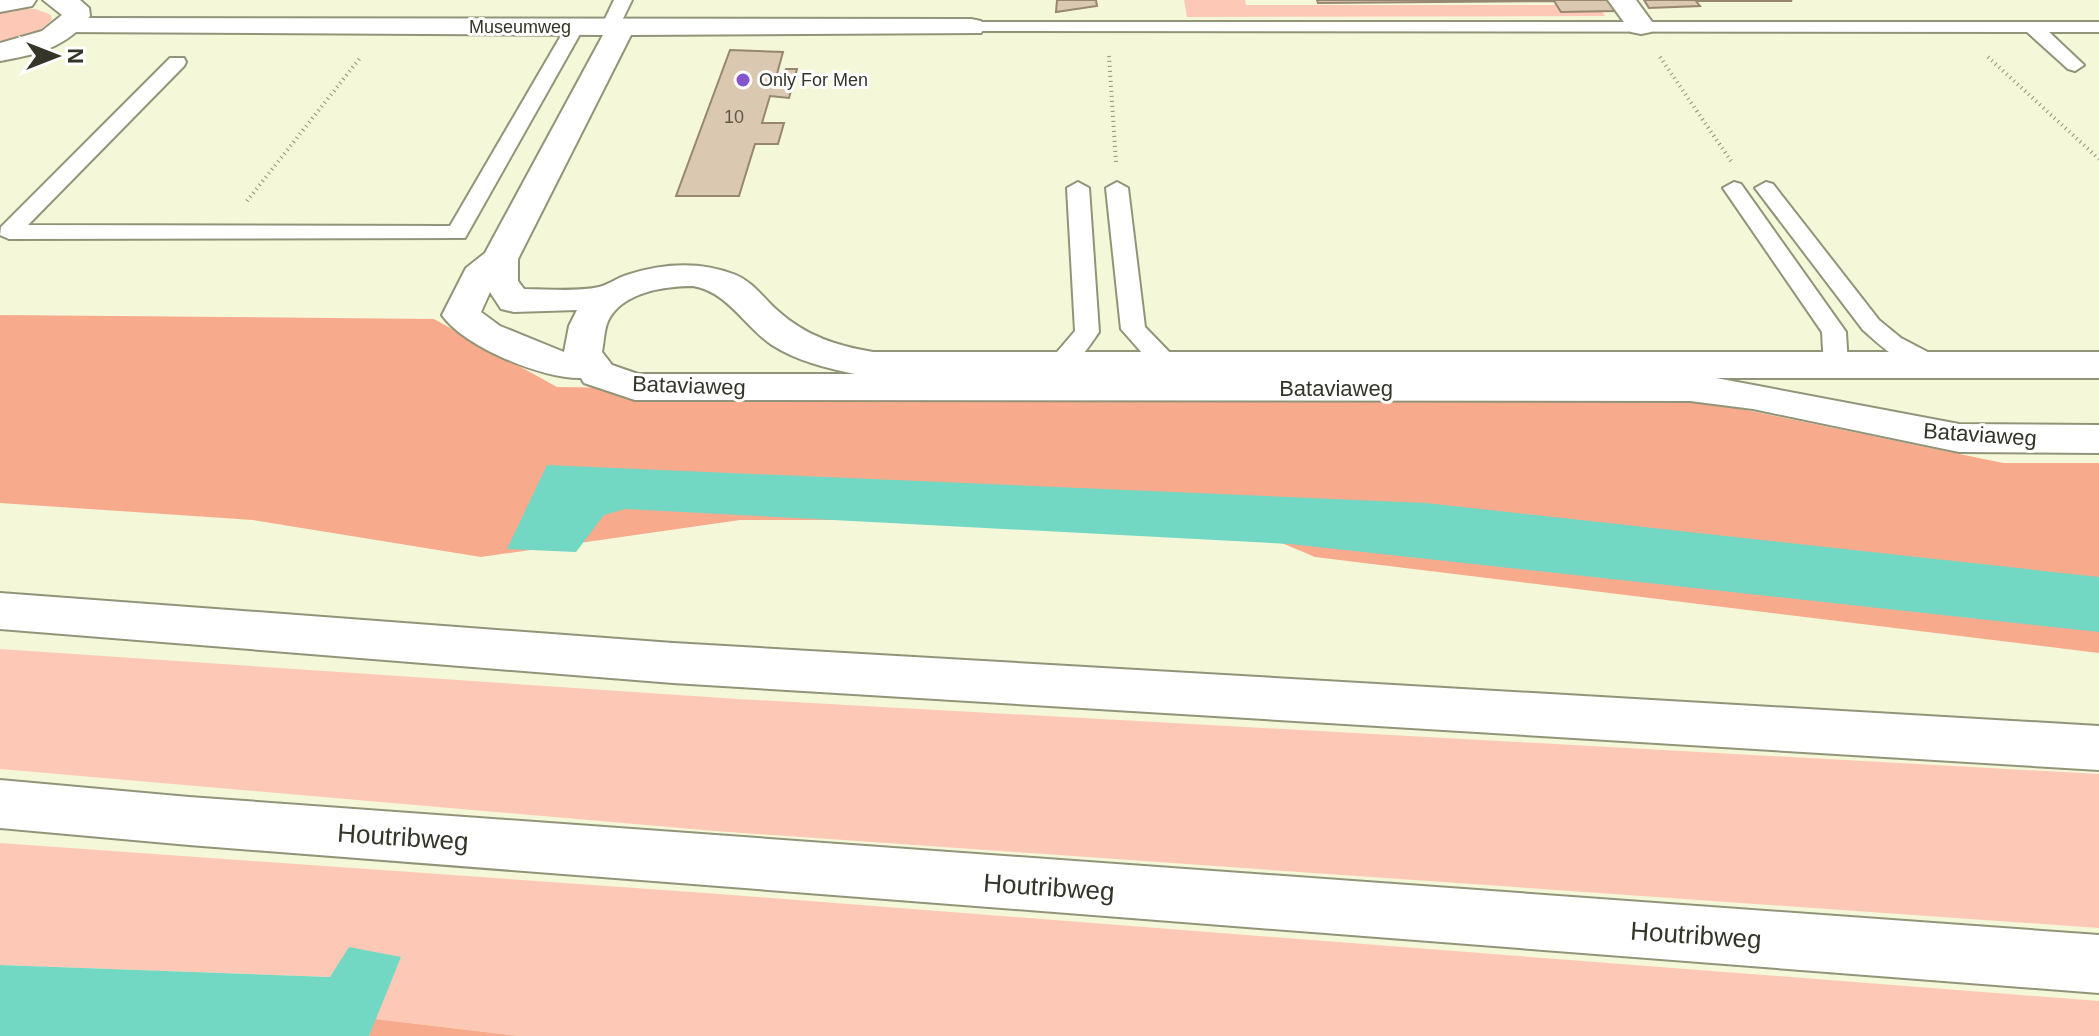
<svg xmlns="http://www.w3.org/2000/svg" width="2099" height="1036" viewBox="0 0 2099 1036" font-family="Helvetica,sans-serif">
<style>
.green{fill:#fdc9b6}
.forest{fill:#f8aa8d}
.water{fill:#72d8c4}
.building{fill:#dac8b0;stroke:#978770;stroke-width:2}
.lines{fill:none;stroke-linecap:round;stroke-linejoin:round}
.lane-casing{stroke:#929479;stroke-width:4}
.street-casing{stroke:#929479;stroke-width:4}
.secondary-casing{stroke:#929479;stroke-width:4}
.path{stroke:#91927e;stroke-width:4;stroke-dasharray:1 4;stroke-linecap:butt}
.lane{fill:#fff;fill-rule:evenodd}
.street{fill:#fff;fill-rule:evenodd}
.secondary{fill:#fff;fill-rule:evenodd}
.poi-dot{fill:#8355ce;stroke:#fff;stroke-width:3}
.labels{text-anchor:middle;stroke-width:6;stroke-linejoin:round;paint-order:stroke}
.far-street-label{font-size:18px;fill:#343429;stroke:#fff}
.far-poi-label{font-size:18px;fill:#343429;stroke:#fff;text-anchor:start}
.number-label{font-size:18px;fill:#5e594b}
.street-label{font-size:22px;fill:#343429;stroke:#fff}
.near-street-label{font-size:26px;fill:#343429;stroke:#fff}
</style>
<rect width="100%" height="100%" fill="#f5f7d9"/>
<path class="green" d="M1184 0H1245L1246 5H1598L1605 16 1187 17Z
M22 9H36L51 15 52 20 37 32 0 43V13Z
M0 649 738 699 2099 774V928L715 831 0 769Z
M0 843 706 893 2099 1001V1036H518L375 1019 401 957 330 977 0 965Z"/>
<path class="forest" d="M0 315 434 319 557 387 1712 403 2003 463H2099V653L1315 557 1227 520H740L481 557 253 520 0 503Z
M375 1019 518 1036H369Z"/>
<path class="water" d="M547 465 1426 503 2099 577V632L1290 544 625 509 604 515 576 552 507 549Z
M349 947 401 957 369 1036H0V965L330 977Z"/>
<path class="building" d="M1057 0H1096L1097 6 1056 12Z
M1317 0H1608L1615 11 1561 12 1554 1 1318 3Z
M1644 0H1790L1792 1H1696L1700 6 1649 8Z
M730 50 783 52 777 74H784L786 69H797L789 98 770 96 762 123H784L778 144H755L739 196H676Z"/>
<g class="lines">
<g class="lane-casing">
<path id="lane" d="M614 0H632L619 27 610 32 601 27Z
M575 22 584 27 465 238 9 239 0 235 1 227 170 58H184L186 62 184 66 28 225 450 226 566 27Z
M971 22H2099V32H2049L2084 65 2075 71 2068 69 2027 32 965 31 962 27Z
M1078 182 1089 188 1099 332C1088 348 1071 376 1049 371L1046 365 1075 331 1067 188Z
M1117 182 1128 188 1145 327 1177 360 1180 366 1177 372H1159L1121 329 1106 188Z
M1734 182 1741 184 1846 332 1848 367 1845 373H1827L1824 367 1822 332 1723 188Z
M1766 182 1773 184 1879 320 1901 338 1941 359 1944 365 1941 371C1915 378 1881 346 1863 330L1755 188Z"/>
</g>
<g class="street-casing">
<path id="street" d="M1608 0H1636L1655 26 1651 32 1641 34 1631 32Z
M69 18 971 19 981 21 985 27 981 33 631 35 518 259V281L524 289C548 289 576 292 599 287 608 285 617 278 627 275 663 263 700 261 736 275 753 282 764 299 778 311 806 336 837 346 873 352H2099V378H1716L1959 424 2099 425V453L1959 452 1753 409 1690 401 635 400 584 383 581 378C543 379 464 347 442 315L466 268 485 253 603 35 59 32 55 26 59 20ZM693 286C728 292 744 326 772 345 797 361 827 368 855 374H638L612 365 602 352C604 342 604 330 608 321 622 292 665 286 693 286ZM490 292 501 309 514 312 577 310 569 326 564 352 500 326 481 312Z"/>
</g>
<g class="secondary-casing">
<path id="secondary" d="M0 0H36L32 6 0 12Z
M43 0H80L89 8 90 16C69 47 35 55 0 61V43L42 31 62 15Z
M0 593 673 643 2099 726V770L673 683 0 629Z
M0 780 189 797 2099 935V993L189 845 0 828Z"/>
</g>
<path class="path" d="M1109 56 1116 162
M1660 57 1731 161
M1988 57 2099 159
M247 201 360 58"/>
<use href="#lane" class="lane"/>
<use href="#street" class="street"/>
<use href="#secondary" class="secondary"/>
</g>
<circle class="poi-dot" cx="743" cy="80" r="8"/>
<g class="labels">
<g class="far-street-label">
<text x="520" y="33">Museumweg</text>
</g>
<g class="far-poi-label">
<text x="759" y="86">Only For Men</text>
</g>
<g class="number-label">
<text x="734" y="123">10</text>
</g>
<g class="street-label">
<text transform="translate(689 385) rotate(2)" y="8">Bataviaweg</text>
<text x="1336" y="396">Bataviaweg</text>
<text transform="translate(1980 434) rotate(4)" y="8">Bataviaweg</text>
</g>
<g class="near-street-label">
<text transform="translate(403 837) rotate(4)" y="9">Houtribweg</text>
<text transform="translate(1049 887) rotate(4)" y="9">Houtribweg</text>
<text transform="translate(1696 935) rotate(4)" y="9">Houtribweg</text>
</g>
</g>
<g transform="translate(56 56) rotate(90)" stroke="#ffffff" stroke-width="6" paint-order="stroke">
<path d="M0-6L14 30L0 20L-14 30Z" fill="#343429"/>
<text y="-12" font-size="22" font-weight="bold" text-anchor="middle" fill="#343429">N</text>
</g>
</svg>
